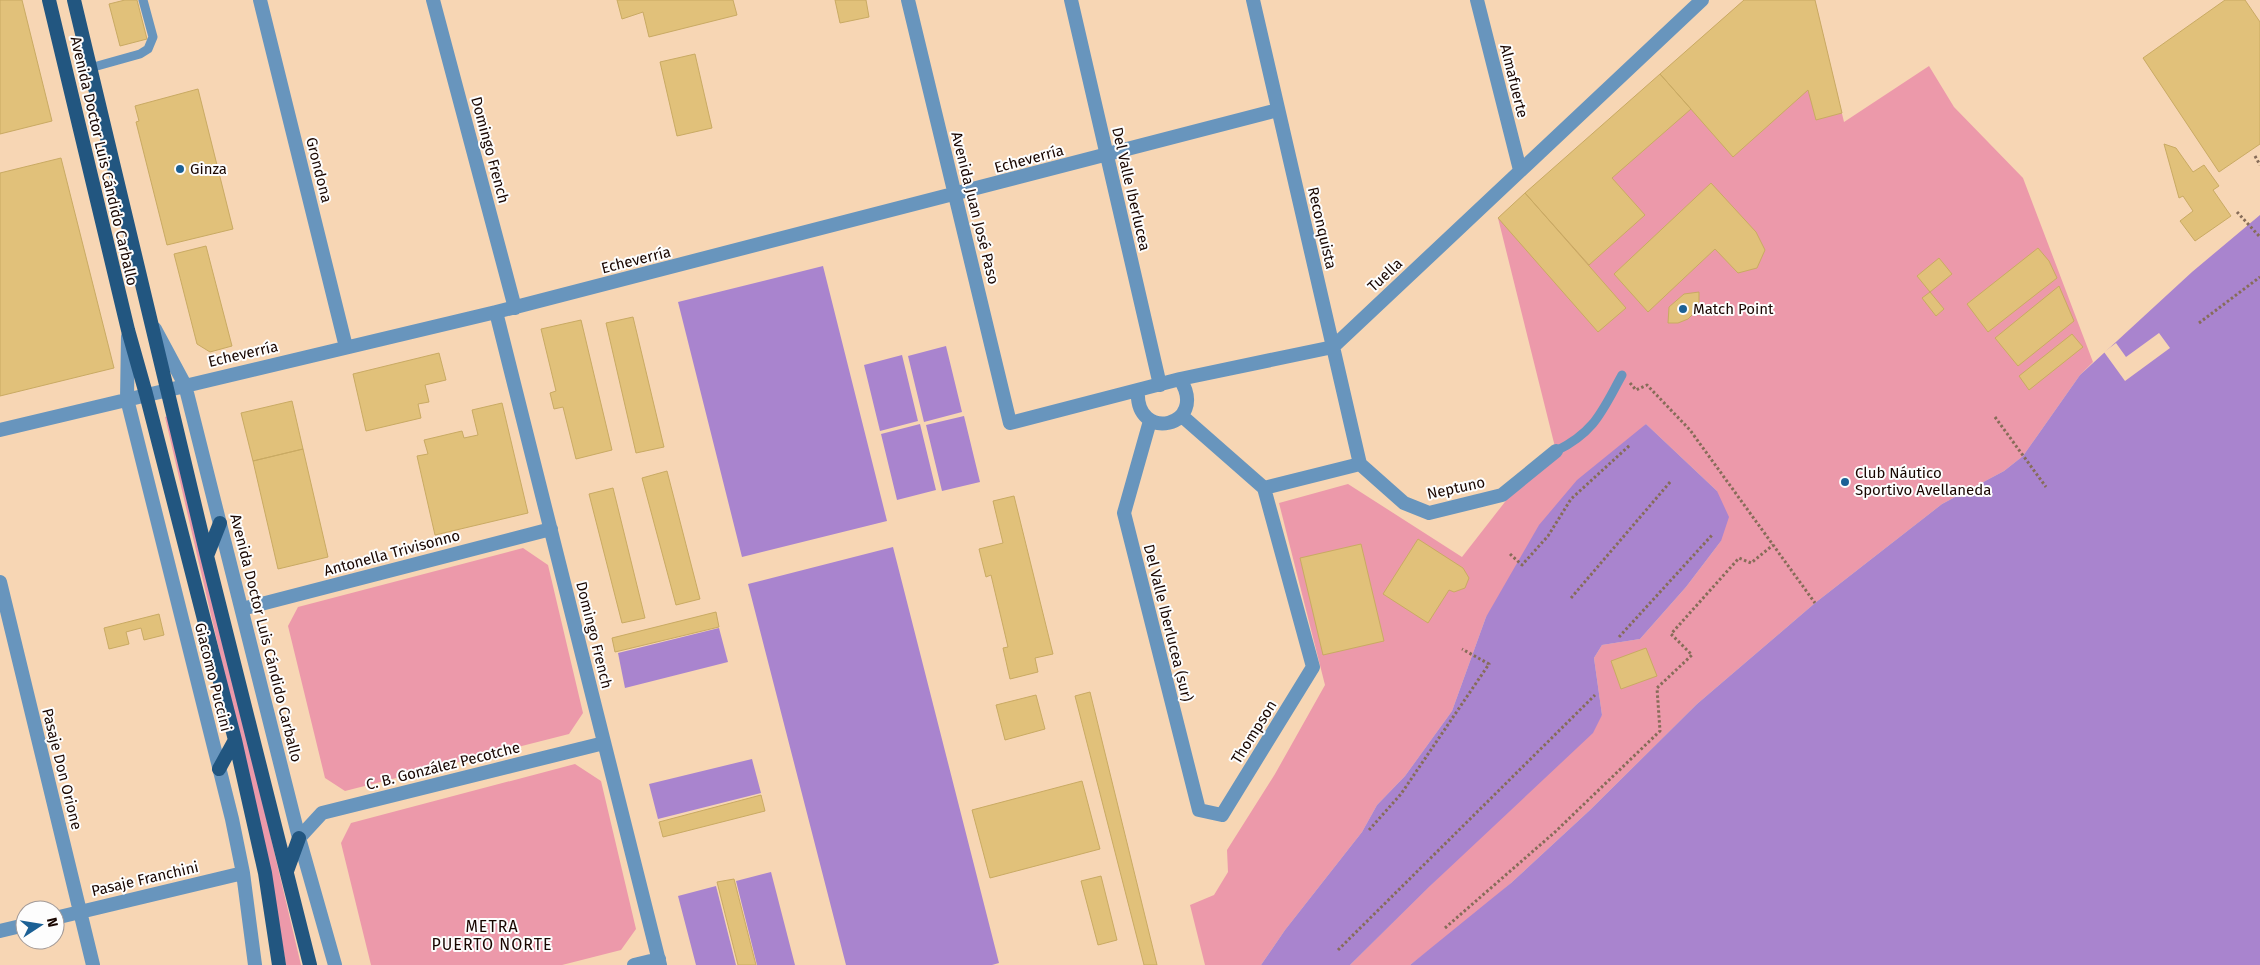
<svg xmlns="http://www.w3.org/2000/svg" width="2260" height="965" viewBox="0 0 2260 965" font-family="'Fira Sans',sans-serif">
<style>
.green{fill:#ec99aa}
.water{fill:#a984ce}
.pier{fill:#f7d6b4}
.building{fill:#e1c17a;stroke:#c9aa63}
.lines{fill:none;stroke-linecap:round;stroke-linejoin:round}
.path{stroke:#866c58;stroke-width:3;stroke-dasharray:2.5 2.5;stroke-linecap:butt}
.service{stroke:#6895bd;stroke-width:9}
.minor{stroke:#6895bd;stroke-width:14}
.primary{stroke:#225680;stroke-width:14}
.poi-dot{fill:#1b6095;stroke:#fdfdfd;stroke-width:2}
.labels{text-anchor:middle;stroke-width:4;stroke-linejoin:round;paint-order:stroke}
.street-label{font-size:15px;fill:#190600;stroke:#fdfdfd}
.poi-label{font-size:15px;fill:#190600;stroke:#fdfdfd;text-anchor:start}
.neighbourhood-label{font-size:16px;letter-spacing:1px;fill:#190600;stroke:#fdfdfd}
</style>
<rect width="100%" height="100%" fill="#f7d6b4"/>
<path class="green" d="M1744 0H1815L1844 122 1929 66 1954 107 2023 178 2093 362 2080 375 2023 456 2004 471 1942 504 1815 603 1697 704 1590 810 1511 883 1473 916 1410 965H1350L1602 715 1594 658 1602 645 1640 639 1686 587 1721 541 1717 491 1646 424 1486 617 1452 711 1405 776 1377 805 1362 832 1285 930 1261 965H1205L1190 905 1214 895 1228 872 1227 850 1275 774 1325 685 1279 503 1348 484 1462 557 1508 498 1557 455 1498 218Z
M171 415 301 965H286L269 865 165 417Z
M523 548 548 565 583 713 569 734 345 791 325 778 288 626 298 607Z
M575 764 601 781 636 929 621 950 562 965H371L341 843 351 823Z"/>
<path class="water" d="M2260 215V965H1410L1511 883 1590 810 1697 704 1815 603 1942 504 2004 471 2023 456 2080 375 2192 272Z
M823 266 887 521 742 557 678 302Z
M946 346 962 412 924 422 908 356Z
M902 355 918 421 880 431 864 365Z
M964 416 980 482 942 491 926 425Z
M920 424 936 490 897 500 881 434Z
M1646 424 1717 491 1729 517 1721 541 1686 587 1640 639 1602 645 1594 658 1602 715 1593 733 1430 886 1350 965H1261L1285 930 1362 832 1377 805 1405 776 1452 711 1486 617 1539 525 1577 480Z
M893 547 999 963 992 965H846L748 584Z
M719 628 728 662 625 688 618 653Z
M752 759 761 793 658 819 649 784Z
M771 872 795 965H757L736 881Z
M716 886 736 965H696L678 896Z"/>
<path class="pier" d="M2159 333 2170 348 2125 381 2104 352 2116 343 2126 357Z"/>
<path class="building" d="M0 0H22L52 121 0 134Z
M125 0H137L147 39 120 46 109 4Z
M617 0H733L737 15 649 37 643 12 622 19Z
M835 0H866L869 17 840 23Z
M1744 0H1815L1842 113 1816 120 1808 90 1733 157 1660 74Z
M2225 0H2245L2260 22V144L2219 172 2143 58Z
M695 54 712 128 677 136 660 62Z
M1660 74 1691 109 1612 178 1645 215 1589 265 1525 193Z
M198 89 233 229 167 245 136 122 139 121 135 106Z
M2164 144 2176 148 2193 172 2204 165 2219 186 2213 190 2231 216 2195 241 2180 221 2193 211 2183 196 2179 198Z
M61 158 114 368 0 396V173Z
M1711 183 1756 232 1765 250 1757 268 1738 273 1715 249 1648 312 1614 274Z
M1525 193 1626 308 1598 332 1498 218Z
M206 246 232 346 210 352 197 344 174 254Z
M2038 248 2049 261 2057 278 1988 332 1967 304Z
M1939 258 1952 274 1930 292 1917 276Z
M2059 286 2074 321 2018 366 1995 338Z
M1699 292V302L1695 312 1688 319 1678 323H1668L1669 307 1684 294Z
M1930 292 1944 309 1936 316 1922 298Z
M633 317 664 447 636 453 606 323Z
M581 320 612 450 576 459 563 407 554 409 550 393 556 391 541 329Z
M2072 334 2083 347 2029 390 2019 376Z
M439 353 446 380 425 385 429 402 418 404 421 418 366 431 353 374Z
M292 401 303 449 253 461 241 413Z
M502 403 528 513 435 535 417 456 428 454 424 440 462 431 464 438 478 435 472 410Z
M303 449 328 557 278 569 253 461Z
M667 471 700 599 676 605 642 478Z
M613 488 645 618 622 623 589 494Z
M1014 496 1053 654 1035 658 1038 672 1010 679 1003 648 1008 647 991 575 986 577 979 549 1003 543 993 501Z
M1418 539 1463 568 1469 578 1465 588 1454 592 1449 590 1428 623 1383 594Z
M1361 544 1384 641 1323 655 1300 558Z
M716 612 719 627 615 652 612 638Z
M159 614 164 635 144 640 141 628 126 632 129 644 109 649 104 628Z
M1646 648 1657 676 1621 689 1611 661Z
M1090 692 1157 965H1144L1075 696Z
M1036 695 1045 729 1005 740 996 705Z
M1082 781 1100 849 990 878 972 810Z
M761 795 765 811 663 837 659 822Z
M1101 876 1117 940 1098 945 1081 881Z
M734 879 756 965H738L717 882Z"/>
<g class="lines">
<path class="path" d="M2255 156 2260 165
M2237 212 2260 237
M2199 323 2260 277
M1630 383 1636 390 1647 385 1690 430 1815 603
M1995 417 2046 487
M1510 554 1522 565 1548 536 1571 499 1630 445
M1571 598 1671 481
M1619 637 1713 534
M1369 830 1401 794 1489 664 1462 649
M1445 928 1555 832 1660 731 1657 688 1692 655 1671 634 1739 558 1751 563 1773 545
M1338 950 1595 695"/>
<path class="service" d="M90 68 140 54 148 49 153 37 143 0
M1556 451C1595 432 1602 411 1622 375"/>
<path class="minor" d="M260 0 346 347
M433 0 515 308
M908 0 1010 423 1180 379 1333 347 1702 0
M1071 0 1160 385
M1253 0 1360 464
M1477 0 1520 170
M496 312 660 965
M155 329 185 385 299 838 335 965
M128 336 127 399 232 819 243 873 255 965
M1138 390C1134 444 1210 427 1180 379
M1150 421 1124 513 1199 810 1222 815 1313 667 1264 488 1182 416
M0 430 496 312 1278 110
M1360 464 1404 503 1429 513 1502 495 1556 451
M1264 488 1360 464
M0 582 93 965
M242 609 551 529
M299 838 322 813 604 743
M55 918 243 873
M0 931 25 925
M634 965 659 959"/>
<path class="primary" d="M49 0 128 330 146 394 235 740 265 873 279 965
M74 0 207 556 310 965
M207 556 220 523
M219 769 235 740
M287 871 299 838"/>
</g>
<g class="poi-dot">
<circle cx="180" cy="169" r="5"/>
<circle cx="1683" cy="309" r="5"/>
<circle cx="1845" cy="482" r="5"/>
</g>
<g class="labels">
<g class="street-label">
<text transform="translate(1514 81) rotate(76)" y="5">Almafuerte</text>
<text transform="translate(490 150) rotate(75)" y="5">Domingo French</text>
<text transform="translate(1029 159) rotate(-15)" y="5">Echeverría</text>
<text transform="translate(104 161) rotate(77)" y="5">Avenida Doctor Luis Cándido Carballo</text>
<text transform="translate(319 170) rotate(76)" y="5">Grondona</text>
<text transform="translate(1131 189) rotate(77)" y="5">Del Valle Iberlucea</text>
<text transform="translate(975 208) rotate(76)" y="5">Avenida Juan José Paso</text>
<text transform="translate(1322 228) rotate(77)" y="5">Reconquista</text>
<text transform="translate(636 260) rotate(-14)" y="5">Echeverría</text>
<text transform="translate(1385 275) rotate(-43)" y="5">Tuella</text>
<text transform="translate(243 354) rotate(-13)" y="5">Echeverría</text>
<text transform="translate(1456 488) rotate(-12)" y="5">Neptuno</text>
<text transform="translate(392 553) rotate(-15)" y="5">Antonella Trivisonno</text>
<text transform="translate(1168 623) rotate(76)" y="5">Del Valle Iberlucea (sur)</text>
<text transform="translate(594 635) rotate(76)" y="5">Domingo French</text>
<text transform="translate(266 638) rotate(76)" y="5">Avenida Doctor Luis Cándido Carballo</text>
<text transform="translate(213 677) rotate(76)" y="5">Giacomo Puccini</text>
<text transform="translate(1254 732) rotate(-58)" y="5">Thompson</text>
<text transform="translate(443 766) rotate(-14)" y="5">C. B. González Pecotche</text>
<text transform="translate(62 769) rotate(76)" y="5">Pasaje Don Orione</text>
<text transform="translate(145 879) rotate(-13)" y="5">Pasaje Franchini</text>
</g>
<g class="poi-label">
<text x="190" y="174">Ginza</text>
<text x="1693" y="314">Match Point</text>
<text x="1855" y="478">Club Náutico<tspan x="1855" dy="17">Sportivo Avellaneda</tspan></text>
</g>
<g class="neighbourhood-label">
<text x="492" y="932">METRA<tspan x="492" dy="18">PUERTO NORTE</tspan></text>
</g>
</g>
<g transform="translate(40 925) rotate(78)"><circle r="24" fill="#fdfdfd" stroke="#a29a98"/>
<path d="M0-4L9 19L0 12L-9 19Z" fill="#1b6095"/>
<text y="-8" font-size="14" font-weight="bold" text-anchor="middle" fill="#190600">N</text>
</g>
</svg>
